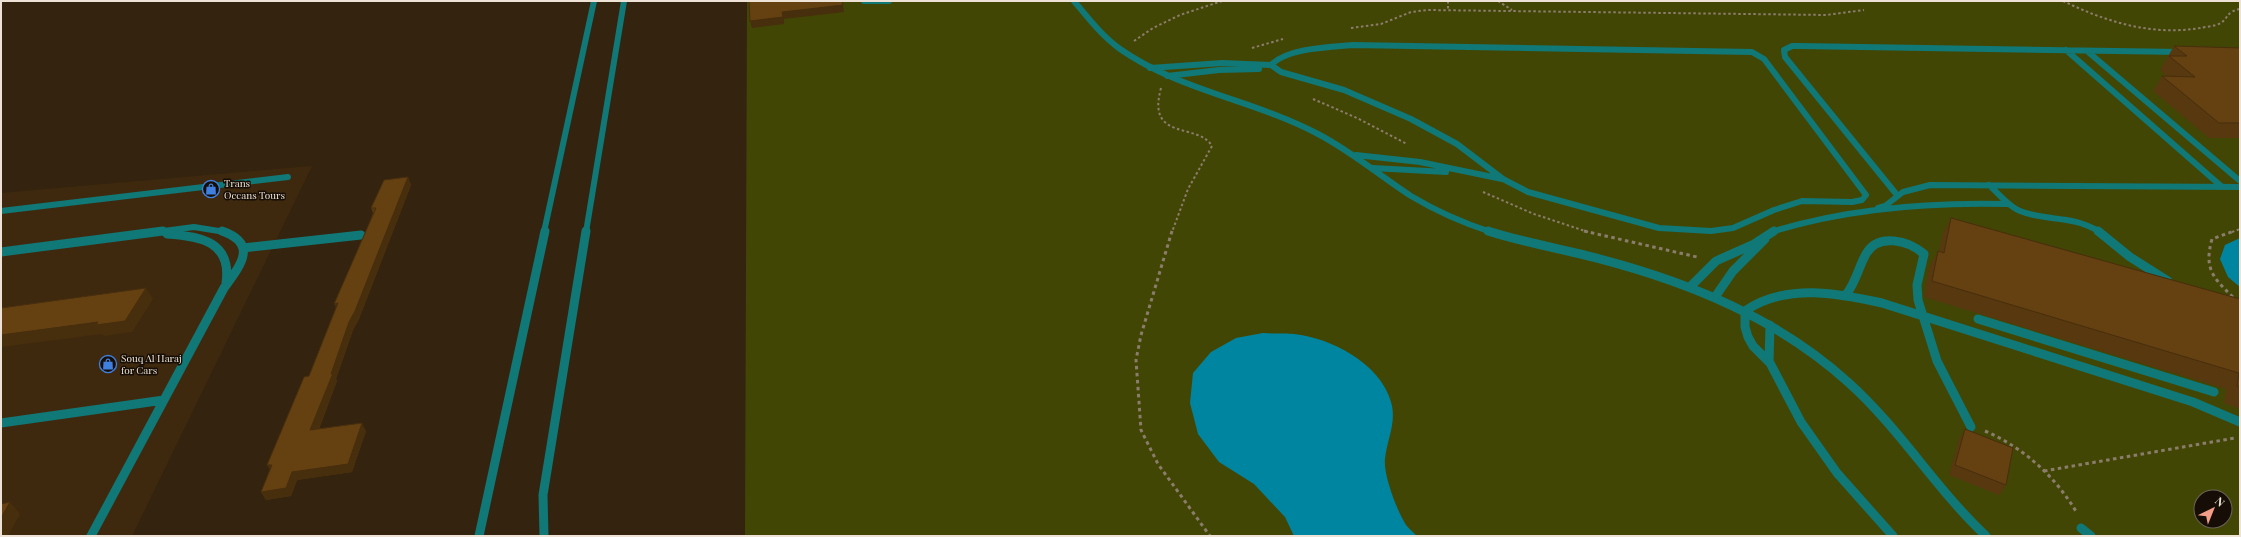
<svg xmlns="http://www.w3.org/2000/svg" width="2241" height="537" viewBox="0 0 2241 537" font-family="'Playfair Display',serif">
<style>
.built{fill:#3f290e}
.green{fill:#424604;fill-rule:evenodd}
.water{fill:#0085a1}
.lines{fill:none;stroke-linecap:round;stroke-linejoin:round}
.path-far1{stroke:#8b7d6c;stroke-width:2;stroke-dasharray:2.5 2.5;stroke-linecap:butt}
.path{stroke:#8b7d6c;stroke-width:3;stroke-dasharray:3.5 3.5;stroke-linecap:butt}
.service-far1{stroke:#107876;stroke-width:6}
.service{stroke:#107876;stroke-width:9}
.tertiary-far1{stroke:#107876;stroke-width:6}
.tertiary{stroke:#107876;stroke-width:9}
.wall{fill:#57380f}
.shaded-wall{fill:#472e0d}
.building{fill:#654112;stroke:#472e0d}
.labels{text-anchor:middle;stroke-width:3;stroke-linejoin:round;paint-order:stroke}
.poi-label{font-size:10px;fill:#ede2d5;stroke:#160e06;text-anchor:start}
</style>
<rect width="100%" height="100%" fill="#34230f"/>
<path class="built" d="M312 166 132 536H1V193Z"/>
<path class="green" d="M747 1H2240V536H745ZM2201 497H2225V521H2201Z"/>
<path class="water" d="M2240 238V287L2228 277 2220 259 2225 245Z
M1263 333C1273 334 1284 333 1294 334 1331 338 1380 363 1391 402 1397 422 1387 439 1385 459 1383 474 1397 511 1406 525 1409 529 1413 532 1417 536H1294L1285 517 1254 484 1219 462 1198 434 1190 403 1193 373 1211 352 1236 338Z"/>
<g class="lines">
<path class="path-far1" d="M1448 1V10
M1498 1 1512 10
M2063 1C2107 22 2151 36 2200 28 2205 27 2216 26 2221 23 2229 17 2226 12 2240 9
M1351 28 1381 24 1411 12 1427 10 1826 15 1864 10
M1134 41 1153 28 1180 15 1222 1
M1252 48 1283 39
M1161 88C1146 142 1198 122 1212 146L1188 189 1172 232
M1313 99 1357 118 1407 144
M1483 192 1534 214 1588 232
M2232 232 2240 229"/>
<path class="path" d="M1172 231 1141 335 1136 360 1141 430 1158 464 1210 536
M1584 231 1697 257
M2233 297C2212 277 2204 268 2212 239L2234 231
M1985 431C2024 448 2055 476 2077 513
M2044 471 2235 438"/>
<path class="service-far1" d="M864 1H889
M1074 1C1088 18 1102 36 1120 49 1180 91 1254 100 1318 134 1351 151 1380 176 1411 196 1436 211 1463 223 1491 232
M1353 45 1752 52 1764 59 1866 195 1862 200 1852 202 1802 201 1774 210 1733 228 1711 231 1659 228 1528 192 1503 179 1457 144 1411 119 1344 90 1281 72 1271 65C1287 48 1330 47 1353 45Z
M2066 50 2221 186
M2087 51 2240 181
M1150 68 1222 63 1271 65
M1167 76 1219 70 1259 69
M1356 155 1420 162 1502 179
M1373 168 1446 172
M1989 185C1998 193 2009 207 2020 211 2047 222 2071 214 2100 232
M1897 195 1785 57 1784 50 1792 46H1799L2181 52
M1878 208 1885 206 1903 192 1930 185 2240 187
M1 211 288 177
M156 232 194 227 225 232
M1771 232C1848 208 1927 202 2007 204"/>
<path class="service" d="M1488 231C1525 243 1563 249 1600 259 1691 283 1779 319 1849 383 1900 429 1936 489 1986 536
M2098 231 2130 257 2168 281
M167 234C201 236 232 242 226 283
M243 248 361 235
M1 252 163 231
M1690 287 1716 261 1754 244 1774 231
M1845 296C1856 283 1858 268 1866 254 1878 232 1909 241 1924 254L1917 285 1918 300 1937 361 1971 427
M1715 297 1733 271 1765 239
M1978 319 2214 392
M1769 362 1770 325
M1 423 164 400
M2081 528 2091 536
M91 536 224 288C240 266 259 244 222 231
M1893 536 1837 473 1801 422 1770 363 1753 346 1748 337 1745 327V311C1786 283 1837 293 1882 303L2193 402 2240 422"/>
<path class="tertiary-far1" d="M544 232 594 1
M586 232 624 1"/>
<path class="tertiary" d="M479 536 545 231
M544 536 543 495 586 231"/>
</g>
<path class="wall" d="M2174 46 2240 48V138H2209L2153 91 2162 76H2167L2160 70Z
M408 177 411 185 359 319 353 330 336 379 337 381 319 429 366 431 352 472 297 480 291 496 266 500 261 492 270 469 267 465 309 376 373 213 371 208Z
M1951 218 2240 299V409L2224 403 2226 389 1924 297 1929 267 1938 251H1939L1943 233Z
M1965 429 2006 485 1999 495 1949 475 1959 439Z"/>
<path class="shaded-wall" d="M843 5 844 12 784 19V24L752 28 750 21 782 12Z
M408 177 411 185 359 319 353 330 336 379 337 381 315 438 310 430 349 322Z
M146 288 153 299 132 332 104 336 102 334 1 347V335Z
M338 303V312L334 304Z
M362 423 366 431 352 472 297 480 291 496 266 500 261 492Z
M267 465H272V473Z
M10 502 20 514 8 536H1V518Z"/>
<path class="building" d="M749 1H842L843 5 782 12 783 17 750 21Z
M2174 46 2240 48V123H2219L2162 76 2195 77 2169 56H2187Z
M408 177 355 311 349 322 331 374 333 373 310 430 362 423 348 464 292 472 286 488 261 492 272 465H267L304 377 309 376 338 303 334 304 376 208H371L384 180Z
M1951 218 2240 299V387L2237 386 2239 373 1932 281 1938 251 1944 253Z
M146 288 125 321 96 325 98 322 1 335V308Z
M1965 429 2013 448 2006 485 1955 465Z
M10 502 1 518V504Z"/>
<defs>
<g id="shop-ring" transform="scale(0.9)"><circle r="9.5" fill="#160e06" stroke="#3f7fe0" stroke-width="1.5"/><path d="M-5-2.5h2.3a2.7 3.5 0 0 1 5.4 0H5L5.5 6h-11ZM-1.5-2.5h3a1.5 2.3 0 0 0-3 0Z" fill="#3f7fe0"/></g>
</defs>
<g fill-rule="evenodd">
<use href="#shop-ring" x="211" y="189"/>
<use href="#shop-ring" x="108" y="364"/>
</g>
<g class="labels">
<g class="poi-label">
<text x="224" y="187">Trans<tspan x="224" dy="12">Oceans Tours</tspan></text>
<text x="121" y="362">Souq Al Haraj<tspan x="121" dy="12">for Cars</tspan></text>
</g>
</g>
<rect width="2241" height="537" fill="none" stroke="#ede2d5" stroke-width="4"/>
<g transform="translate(2213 509) rotate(43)"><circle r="19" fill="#160e06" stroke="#6c6359"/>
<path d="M0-3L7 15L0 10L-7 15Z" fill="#f49e87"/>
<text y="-6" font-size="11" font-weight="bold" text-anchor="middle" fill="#ede2d5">N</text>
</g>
</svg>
